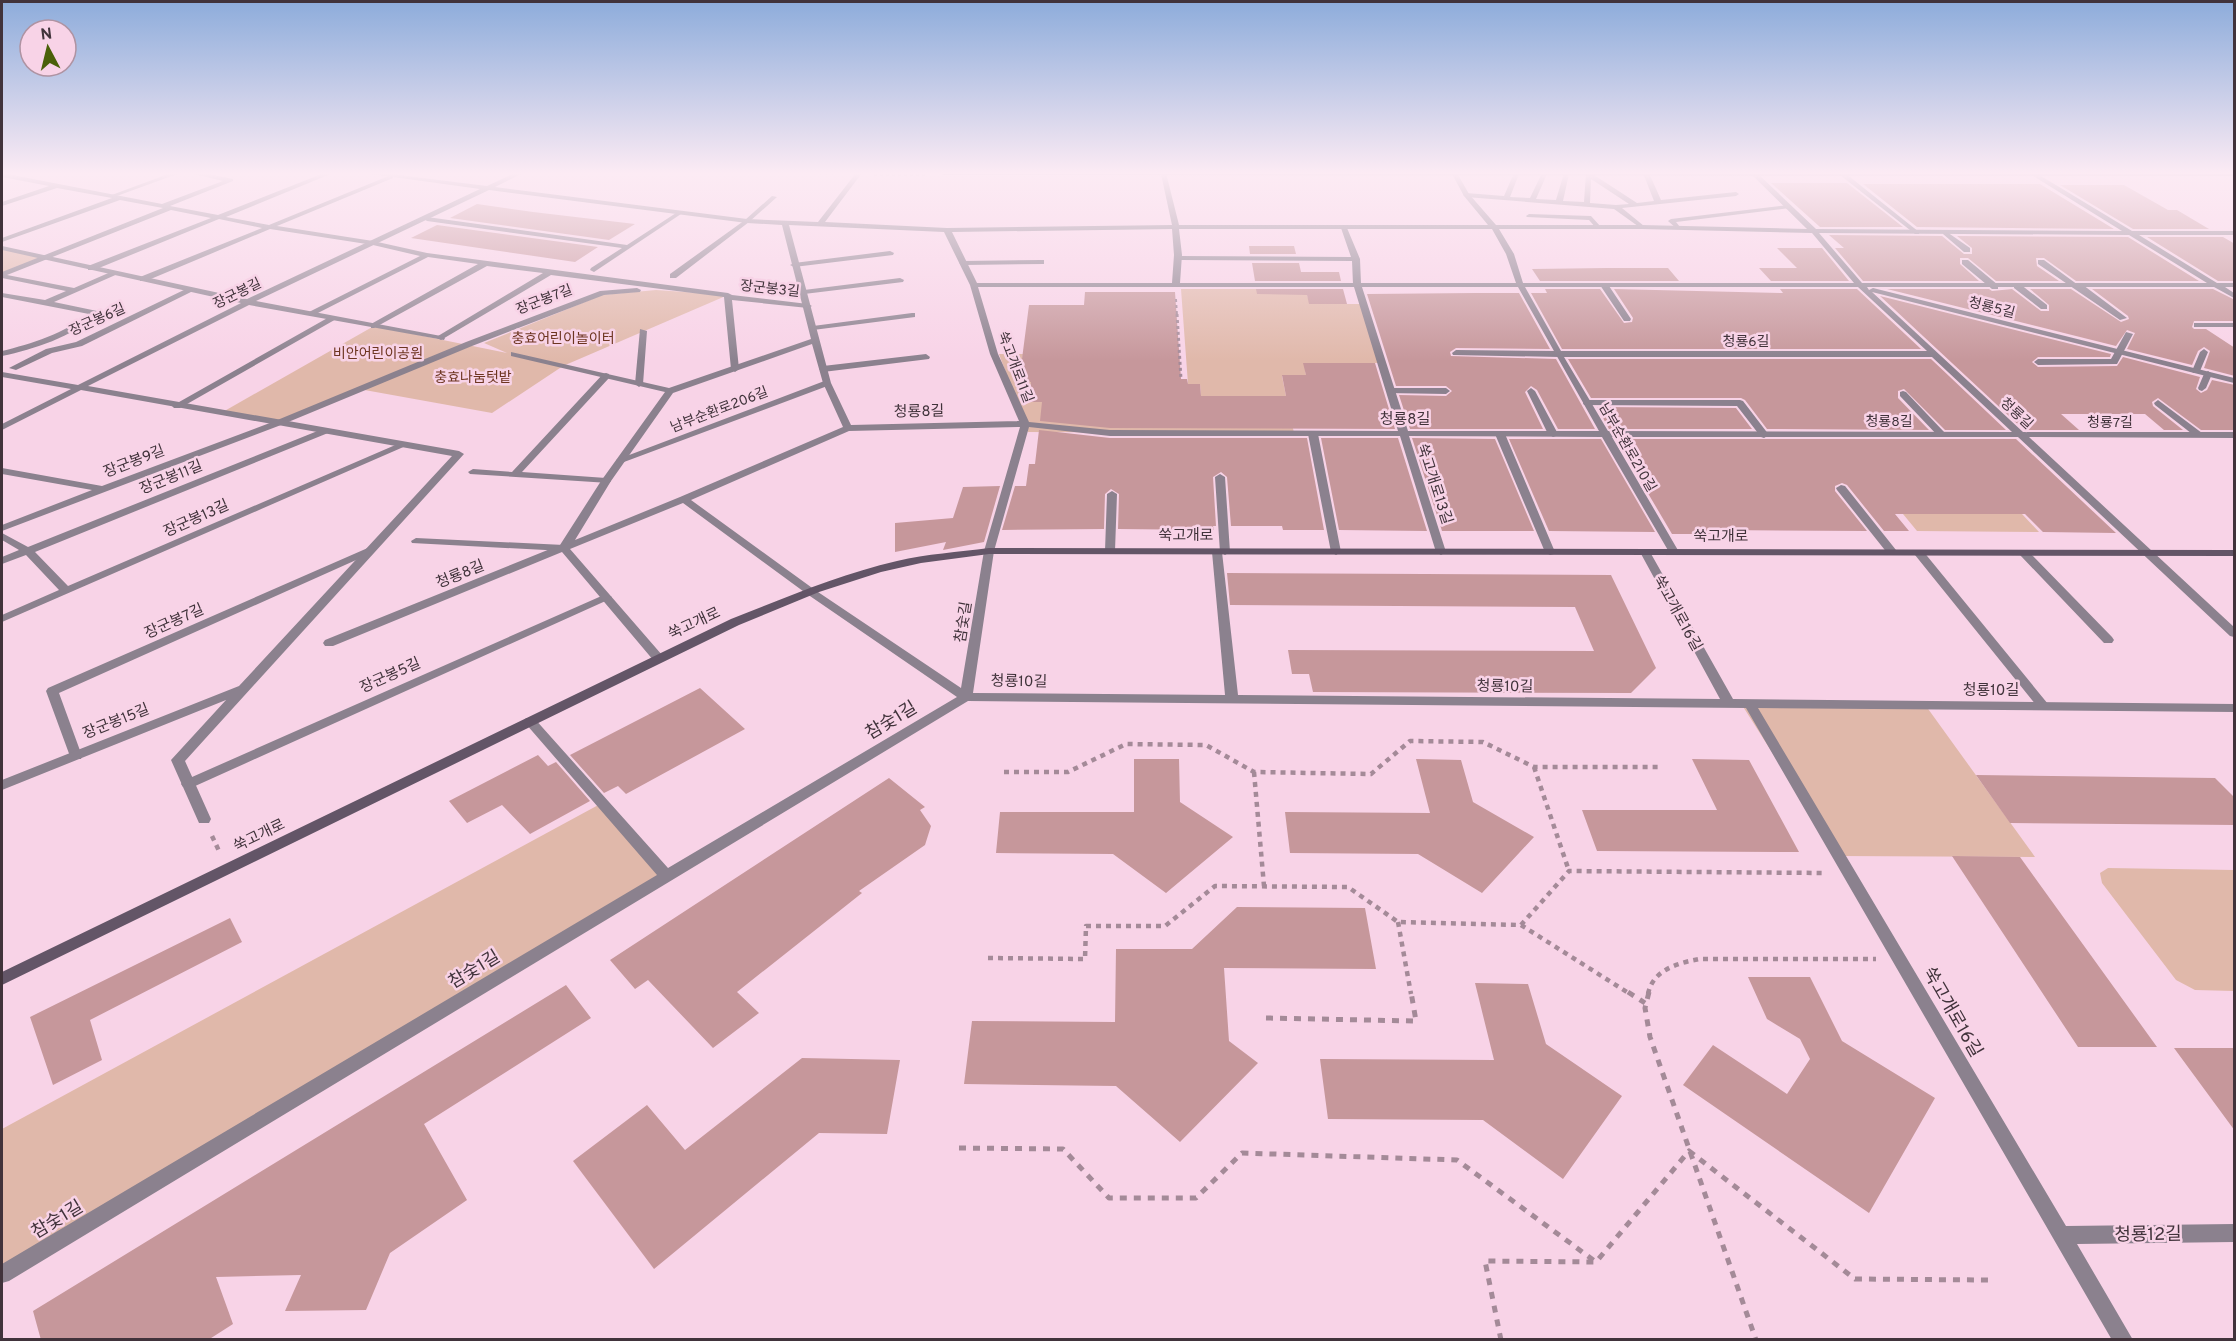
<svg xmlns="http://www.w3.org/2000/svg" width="2236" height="1341" viewBox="0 0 2236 1341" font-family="Overpass,'Noto Sans KR',sans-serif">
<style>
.green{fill:#e0b8aa}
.building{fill:#c6979b}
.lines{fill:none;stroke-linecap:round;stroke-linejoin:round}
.path-far3{stroke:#a48a98;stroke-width:2;stroke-dasharray:3 3;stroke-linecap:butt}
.path-far2{stroke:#a48a98;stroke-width:3;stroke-dasharray:3 3;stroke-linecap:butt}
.path-far1{stroke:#a48a98;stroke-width:4.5;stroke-dasharray:5 5;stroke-linecap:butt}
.path{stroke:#a48a98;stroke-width:5;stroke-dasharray:7 7;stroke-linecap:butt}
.service{fill:#8b818e;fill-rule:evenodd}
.minor{fill:#8b818e;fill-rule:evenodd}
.secondary{fill:#635567;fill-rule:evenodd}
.primary{fill:#47374c;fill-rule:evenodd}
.labels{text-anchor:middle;stroke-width:5;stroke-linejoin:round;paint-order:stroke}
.far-street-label{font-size:14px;fill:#41333b;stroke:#f8d3e7}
.far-park-label{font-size:14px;fill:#6d3520;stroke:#f8d3e7}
.street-label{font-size:15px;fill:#41333b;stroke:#f8d3e7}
.near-street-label{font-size:18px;fill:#41333b;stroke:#f8d3e7}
</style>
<rect width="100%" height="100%" fill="#f8d3e7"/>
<path class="green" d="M2 248 43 257 2 274Z
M1181 289H1305L1310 304H1361L1380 363H1304L1306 375 1282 376 1286 396H1201L1200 384H1188Z
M656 290 728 295 563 366 492 413 359 389 278 423 221 413 374 326 507 353 484 343 602 295Z
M999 354H1023L1019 381 1031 382 1029 402H1189L1290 415 1294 433 1028 432Z
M1903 514H2022L2039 532 1917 531Z
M1742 705 1926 706 2035 857 1838 856Z
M602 803 667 877 2 1274V1129Z
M2108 868 2234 870V991L2195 990 2176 980 2102 883 2100 873Z"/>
<path class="building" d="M1771 183H1847L1903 227H1820Z
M1863 184H2040L2114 229 1917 227Z
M2060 185H2124L2168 210H2177L2209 229H2133Z
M477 204 533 212 635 224 609 240 450 218Z
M437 225 598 247 575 262 411 238Z
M1829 235 1942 236 1964 254H1972V248L1957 236 2128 237 2199 281H2076L2044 258H2036L2037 266 2059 281H1996L1968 258H1960V264L1979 281H1863L1835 248H1844Z
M2147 237H2223L2235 244V281H2218Z
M1249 246H1294L1296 254H1250Z
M1777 248H1822L1849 281H1771L1759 268H1797Z
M1252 263H1299L1301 272H1339L1341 281H1255Z
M1606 268H1668L1679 281H1540L1532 269Z
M1256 289H1343L1347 304H1309L1307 295 1257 294Z
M1545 289H1600L1624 323 1632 322 1633 318 1614 289 1783 293 1780 289H1857L1921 349H1562L1531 293H1547Z
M1887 289H1989L1992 291 2012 289 2041 311H2049V305L2030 289H2071L2121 322 2129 319 2128 316 2092 289H2213L2235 300V321H2194L2192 327 2194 329H2206L2235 348V376L2204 368 2210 351 2204 347 2198 351 2192 365 2127 349 2135 333 2127 330 2116 346Z
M1085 292H1175L1181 379H1187L1188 384H1200L1201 396H1286L1282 375H1306L1303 363H1375L1395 429 1110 428 1040 421 1042 402H1029L1031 382H1019L1029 305H1084Z
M1475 293H1519L1550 349 1456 348 1450 352 1451 356 1556 359 1595 429H1558L1537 390 1531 386 1525 392 1543 429H1410L1399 395 1446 396 1452 391 1446 386H1396L1367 294Z
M1880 296 2111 354 2110 357H2038L2032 362 2038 367 2117 366 2123 357 2200 377 2196 389 2201 393 2207 390 2212 380 2235 385V430H2201L2158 398 2152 402 2153 406 2183 430H2164L2145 414H2061L2079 430H2024Z
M1568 359H1931L2006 430H1945L1904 389 1898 391V398L1929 430 1767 429 1745 400 1741 398H1591Z
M1597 407 1736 408 1752 429H1609Z
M1039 430 1110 438H1307L1324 530H1283L1282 526H1231L1227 477 1221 472 1213 477 1216 526H1213L1214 530 1118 529 1119 494 1111 489 1105 494 1104 529 1002 530 1015 486H1026L1029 464H1035Z
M1321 438H1398L1427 531 1339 530Z
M1412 438 1495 439 1534 531H1442Z
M1509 439H1601L1655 532 1549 531Z
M1616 439H2016L2116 533 2043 532 2025 514H1895L1909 531H1884L1847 485 1842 483 1835 486V491L1867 531 1719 530 1722 534H1672Z
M1000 486 984 542 943 550 946 542 895 552V523L953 518 963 487Z
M1227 573 1611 575 1656 668 1631 693 1313 692 1309 674H1292L1288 650 1594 651 1575 607 1230 605Z
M700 688 745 729 626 794 618 786 604 793 570 755Z
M538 755 548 766 556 762 590 801 530 834 502 805 467 823 449 801Z
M1134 759H1179L1180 802 1233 837 1166 893 1113 854 996 853 1000 812H1134Z
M1416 759 1461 760 1473 802 1534 837 1482 893 1418 854 1290 853 1285 812 1430 813Z
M1692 759 1749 760 1799 852 1597 851 1582 810H1717Z
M1976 775 2215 778 2235 798V825L2010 823Z
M889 778 925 807 920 810 931 826 925 845 859 891 862 893 737 992 759 1013 713 1048 648 980 635 989 610 960Z
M1952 856 2020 857 2157 1047H2078Z
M1237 907 1365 908 1376 969 1224 968 1229 1041 1258 1063 1180 1142 1116 1086 964 1084 972 1021 1115 1022 1116 949H1192Z
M230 918 242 942 90 1020 102 1060 53 1085 30 1017Z
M1748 977H1810L1842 1041 1935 1098 1869 1213 1683 1085 1713 1045 1787 1094 1810 1059 1800 1039 1767 1019Z
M1475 983 1528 984 1546 1044 1622 1096 1563 1179 1483 1120 1328 1119 1320 1059 1494 1060Z
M566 985 591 1018 424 1124 467 1200 390 1253 366 1310 285 1311 301 1275 216 1277 233 1324 208 1340H41L33 1311Z
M2174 1048H2235V1131Z
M802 1058 900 1060 887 1134 819 1133 654 1269 573 1161 647 1105 685 1150Z"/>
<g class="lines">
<path class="path-far3" d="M813 173 836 174
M874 175H926
M1176 299 1177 316"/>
<path class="path-far2" d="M1177 314 1181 379"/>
<path class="path-far1" d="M1534 767 1569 871
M1004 772H1068L1126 744 1206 745 1254 772 1371 774 1410 741 1483 742 1534 767H1661
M1254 772 1264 886
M212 836 219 851
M1398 922 1411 994
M1521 925 1630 994
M988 958 1085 959 1086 926H1165L1215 886 1348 887 1398 922 1521 925 1569 871 1824 873
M1648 994C1653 969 1679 963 1699 959H1876"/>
<path class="path" d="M1628 992 1645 1003
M1649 992 1645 1008 1650 1037 1756 1340
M1266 1018 1416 1021 1411 992
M959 1148 1063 1149 1109 1198H1196L1242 1153 1457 1160 1596 1262
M1501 1340 1485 1261 1596 1262 1689 1151 1855 1279 1989 1280"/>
<path class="service" d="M2 173 162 204 223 181 190 173H203L233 179V181L170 206 218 215 324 173H333L226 217 269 225 391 175 393 176V178L277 226 373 241 427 253 728 293 732 295 808 304 812 306 808 308 732 300 739 369 735 372 731 369 724 297 551 275 441 340 437 338 438 336 543 273 487 266 374 328H371V324L478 264 428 257 312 316 308 314 309 312 420 256 373 245 270 229 146 281H140V277L262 228 219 219 94 270H88V266L211 218 171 210 7 275 74 288 113 271 120 273 54 302 97 311V315C71 337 35 349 2 356V351C31 344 65 333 89 314L2 297V293L45 300 66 291 2 278V272L163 208 120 200 2 242V238L112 198 57 188 2 206V202L49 186 2 177Z
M1514 173 1519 174 1510 197 1530 198 1542 173 1547 174 1536 199 1556 200 1564 173 1569 174 1563 201 1584 202 1586 173H1591L1637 203 1654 201 1643 173H1649L1661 200 1736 192 1739 194 1736 196 1622 208 1644 226V228L1642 229 1614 209 1466 197 1463 195 1466 193 1504 196ZM1591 179 1629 204 1616 205 1590 203Z
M1840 173H1845L1919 232V234H1915L1840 175Z
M772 196 777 197 749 222 676 278H670V274L745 220Z
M1788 205 1790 206V208L1676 222 1680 227 1677 229 1668 221 1671 219Z
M676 213 681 214 594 272 590 270 591 268 622 248 427 221 424 219 427 217 627 245Z
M1529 214 1591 216 1601 227 1596 228 1589 220 1527 217 1526 216Z
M1344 226 1347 228 1360 259 1361 284 1357 286 1353 284 1352 261 1180 260 1176 258 1180 256 1351 257 1341 228Z
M1943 232H1947L1970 248V252H1964L1943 234Z
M890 251 894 253 893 255 794 267 790 265 794 263Z
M1041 260H1044V264L963 265 959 263 963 261Z
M1962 260H1968L1998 285V289H1992L1962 264Z
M2038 260H2044L2078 285H2083L2127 318 2120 320 2038 264Z
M900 278 904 280 903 282 804 294 800 292 804 290Z
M1601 283H1607L1631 319 1630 321H1624L1600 285Z
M2014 284H2020L2047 305V309H2041L2014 288Z
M188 288 195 290 82 346 52 353 16 370 9 368 46 349 76 342Z
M637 288 641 290 640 292 604 295 472 346 281 425 2 531V525L92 490 2 474V468L102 486 275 421 466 342 600 291Z
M912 313H915V317L813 330 809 328 813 326Z
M331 316 338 318 180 408H174L172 406Z
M2194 323H2234V327H2194Z
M640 329 647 331 643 384 639 387 635 384Z
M2126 332 2133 334 2117 364 2038 365 2034 362 2038 359H2111Z
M2204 349 2208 352 2200 371 2193 373 2192 371 2200 352Z
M1456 350 1559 351 1563 354 1559 357 1453 355 1452 353Z
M926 354 930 357 929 359 823 372 819 369 823 366Z
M2208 371 2212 374 2206 388 2202 391 2199 390 2198 388 2204 374Z
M606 373 609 374V378L522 472 606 478 611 481 609 483 470 474 468 472 473 469 512 472 603 374Z
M827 380 830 381V385L624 462 621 463 616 460Z
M1390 388H1446L1450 391 1446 394 1387 393V389Z
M1531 388 1535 391 1558 434 1556 436 1553 437 1548 434 1527 391Z
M1903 391 1906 392 1945 433V437H1939L1900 396V392Z
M1587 400H1740L1743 401 1769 435 1764 438 1761 437 1737 406 1584 405 1583 403Z
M2158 400 2202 433V437H2196L2155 405 2154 403Z
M325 428 330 431 328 433 35 552 68 586 400 443H406L408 445 2 622V615L59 590 26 555 2 564V557L19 550 2 540V533L28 547Z
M1313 431 1318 434 1341 552 1336 555 1331 552 1308 434Z
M1500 431 1505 434 1555 552 1554 554 1550 555 1545 552 1495 434Z
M1220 474 1225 477 1230 552 1225 555 1220 552 1215 477Z
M1841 485 1845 486 1896 550 1897 552 1896 554H1888L1837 490 1836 488Z
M1112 491 1117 494 1115 551 1110 554 1105 551 1107 494Z
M416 538 564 545 569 548 564 551 412 543 411 541Z
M370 547 374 548 375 550 374 552 59 693 82 756 81 759H71L46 691 48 688Z
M1919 550 1923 551 2048 704 2050 707 2048 710H2040L1915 555 1914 553 1915 551Z
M2024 550 2028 551 2112 637 2114 640 2112 643H2104L2020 555 2019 553 2020 551Z
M606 594 612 597 610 599 193 787H183L181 784 183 781Z"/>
<path class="minor" d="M171 173H180L114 197 109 196Z
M364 173H382L487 186 515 173H523L495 187 747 219 818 222 856 173H862L825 222 947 228 1172 225 1161 174 1166 173 1179 225H1488L1464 196 1452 174 1457 173 1469 194 1496 225H1642L1807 229 1750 173H1757L1816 229 2122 231 2030 174 2036 173 2132 231H2234V235H2139L2217 283H2234V287H2225L2234 293V298L2214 287H1867L1869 290 1873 288 2234 378V383L1872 292 2023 432H2234V438L2029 437 2234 627V637L2230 636 2018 437H1612L1679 552 1674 555 1669 552 1602 437 1409 436 1446 552 1441 555 1436 552 1400 436H1110L1029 427 994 551 973 693 1225 695 1212 552 1217 549 1222 552 1238 695 1720 699 1640 552 1645 549 1650 552 1733 699 2234 704V712L1758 708 2066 1226 2234 1224V1242L2077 1244 2133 1340H2112L1746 708 968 701 9 1281 2 1283V1264L657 875 526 724 524 721 526 718H534L668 868 957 697 807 594 683 503 570 549 662 655 664 658 662 661H654L562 552 333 646H325L323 643 325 640 560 545 601 481 665 392 511 356V352L669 388 811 339 782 225 747 223 489 190 256 301 441 336 445 338 444 340 249 305 88 386 459 451 464 454 185 761 211 819 209 823H199L171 760 226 700 2 790V780L239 686 452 456 81 390 2 430V424L71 389 2 377V372L78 385 241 303 2 250V246L247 299 480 189ZM789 225 944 232 970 285 990 354 1019 421 851 425 831 383ZM1172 229 1174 255 1172 283H977L952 232ZM1179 229H1492L1506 254 1516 283H1180L1182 255ZM1499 229H1642L1812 233 1854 283H1523L1514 254ZM1819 233 2129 235 2207 283H1862ZM978 287H1354L1398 431 1110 430 1029 422 998 354ZM1362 287H1518L1599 431H1408ZM1525 287H1858L1927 351H1561ZM812 344 823 383 843 427 680 497 575 540 611 481 673 393ZM1564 357H1932L2012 432 1608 431ZM1020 427 984 551 961 688 815 590 691 500 849 431Z"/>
<path class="secondary" d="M989 548 2234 550V556L989 554 921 563 881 572 819 592 739 625 2 985V972L731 619C785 598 840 574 897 561 927 554 958 552 989 548Z"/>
<path class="primary" d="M939 173H2234V176L943 175Z"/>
</g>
<linearGradient id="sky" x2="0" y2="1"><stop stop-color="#8dacdb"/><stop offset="0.48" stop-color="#fcebf4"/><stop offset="1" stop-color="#fcebf4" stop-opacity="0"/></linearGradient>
<rect width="2236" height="361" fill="url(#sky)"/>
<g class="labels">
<g class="far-street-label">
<text transform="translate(770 288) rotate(6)" y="5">장군봉3길</text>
<text transform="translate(237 293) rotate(-26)" y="5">장군봉길</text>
<text transform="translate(544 299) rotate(-21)" y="5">장군봉7길</text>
<text transform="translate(1992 307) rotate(14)" y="5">청룡5길</text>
<text transform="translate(97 319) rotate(-24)" y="5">장군봉6길</text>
<text x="1746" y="346">청룡6길</text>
<text transform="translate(1016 367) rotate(69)" y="5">쑥고개로11길</text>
<text transform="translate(719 409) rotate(-21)" y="5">남부순환로206길</text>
<text transform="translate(2017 413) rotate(43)" y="5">청룡길</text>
<text x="1889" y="426">청룡8길</text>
<text x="2110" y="427">청룡7길</text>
<text transform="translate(1628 447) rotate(60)" y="5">남부순환로210길</text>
</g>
<g class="far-park-label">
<text x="563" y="343">충효어린이놀이터</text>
<text x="378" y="358">비안어린이공원</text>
<text x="473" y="382">충효나눔텃밭</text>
</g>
<g class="street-label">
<text transform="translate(919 411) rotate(-1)" y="5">청룡8길</text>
<text x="1405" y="424">청룡8길</text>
<text transform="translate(134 461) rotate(-21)" y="5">장군봉9길</text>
<text transform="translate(171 477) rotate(-22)" y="5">장군봉11길</text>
<text transform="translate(1435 484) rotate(72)" y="5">쑥고개로13길</text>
<text transform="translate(196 518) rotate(-24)" y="5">장군봉13길</text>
<text x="1186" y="540">쑥고개로</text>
<text x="1721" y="541">쑥고개로</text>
<text transform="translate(460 574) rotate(-22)" y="5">청룡8길</text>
<text transform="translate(1678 613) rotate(61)" y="5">쑥고개로16길</text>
<text transform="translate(174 621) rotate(-24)" y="5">장군봉7길</text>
<text transform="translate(963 622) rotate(-81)" y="5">참숯길</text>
<text transform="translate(694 623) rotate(-25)" y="5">쑥고개로</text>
<text transform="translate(390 675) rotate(-24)" y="5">장군봉5길</text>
<text transform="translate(1019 681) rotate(1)" y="5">청룡10길</text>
<text transform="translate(1505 686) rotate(1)" y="5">청룡10길</text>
<text x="1991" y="695">청룡10길</text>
<text transform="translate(116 721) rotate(-22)" y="5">장군봉15길</text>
<text transform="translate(259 835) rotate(-26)" y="5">쑥고개로</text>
</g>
<g class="near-street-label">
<text transform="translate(891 720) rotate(-31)" y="6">참숯1길</text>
<text transform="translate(474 969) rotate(-31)" y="6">참숯1길</text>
<text transform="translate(1953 1012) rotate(60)" y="6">쑥고개로16길</text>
<text transform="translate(57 1219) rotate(-31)" y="6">참숯1길</text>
<text transform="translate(2148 1234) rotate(-1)" y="6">청룡12길</text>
</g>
</g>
<rect width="2236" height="1341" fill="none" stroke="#41333b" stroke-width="6"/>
<g transform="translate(48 48) rotate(353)"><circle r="28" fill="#f8d3e7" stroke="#af93a2" stroke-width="1.5"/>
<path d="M0-4.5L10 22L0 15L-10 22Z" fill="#4a6009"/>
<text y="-9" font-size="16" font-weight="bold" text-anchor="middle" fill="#41333b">N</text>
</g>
</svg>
